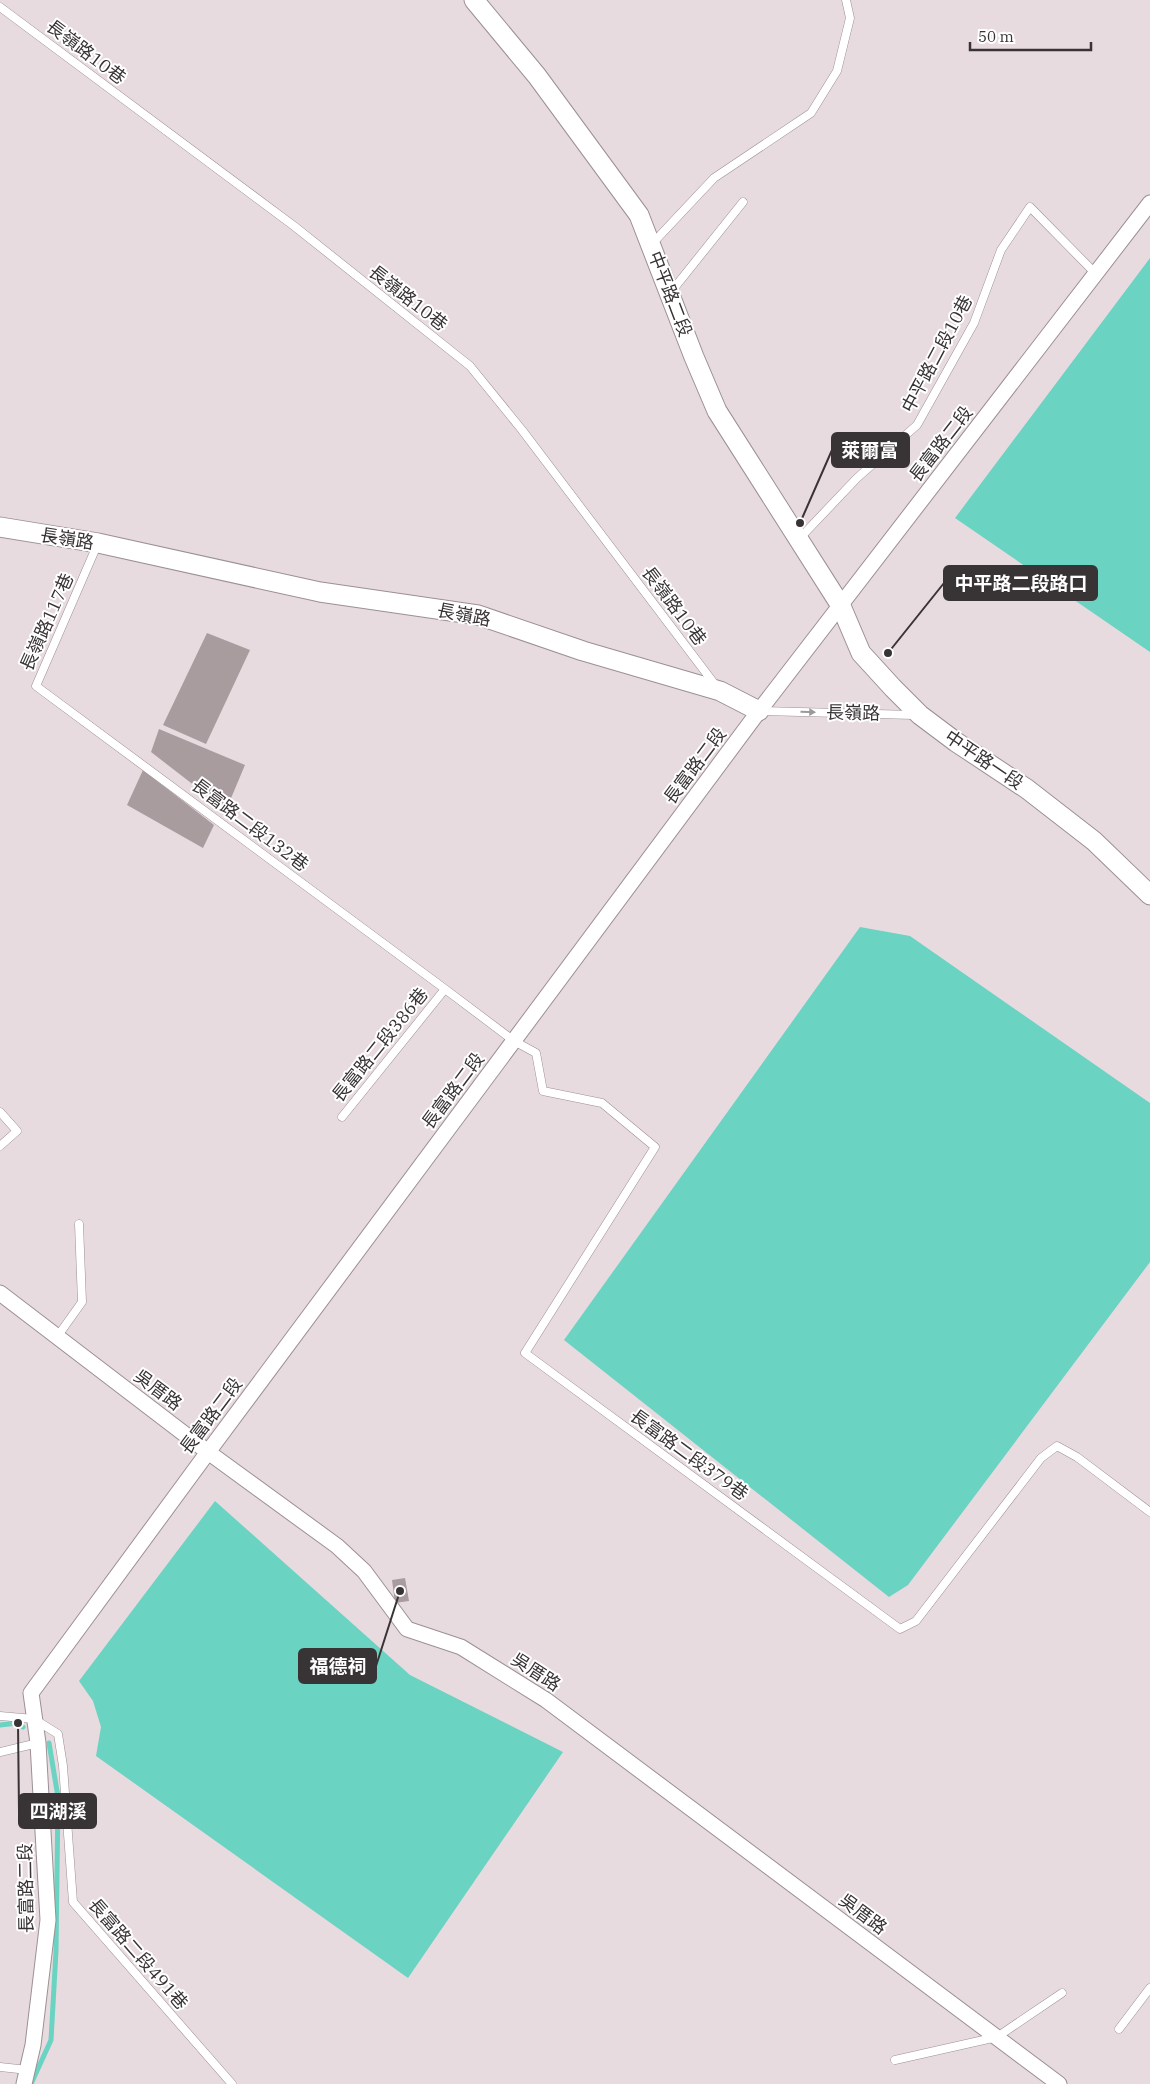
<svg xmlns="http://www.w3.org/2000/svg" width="1150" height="2084" viewBox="0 0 1150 2084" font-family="'IBM Plex Serif','Noto Sans TC',serif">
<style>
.water{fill:#6ad3c2}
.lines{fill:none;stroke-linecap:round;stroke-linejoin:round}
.stream{stroke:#6ad3c2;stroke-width:5}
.building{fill:#a89c9f}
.service-casing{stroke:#9b9093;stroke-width:9}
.minor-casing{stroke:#9b9093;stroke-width:17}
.tertiary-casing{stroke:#9b9093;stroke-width:21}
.service{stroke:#fff;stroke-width:8}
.minor{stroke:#fff;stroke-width:15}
.tertiary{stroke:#fff;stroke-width:19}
.oneway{fill:#9c999a}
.labels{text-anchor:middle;stroke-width:4;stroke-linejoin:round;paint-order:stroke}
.street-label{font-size:18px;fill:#383334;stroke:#fff}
.leader{fill:none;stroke:#383334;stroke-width:2}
.callout-dot{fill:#383334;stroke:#fff;stroke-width:2}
.callout{fill:#383334;stroke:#383334;stroke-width:2}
.callout-label{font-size:19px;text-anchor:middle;font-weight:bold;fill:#fff}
</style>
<rect width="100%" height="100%" fill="#e8dbdf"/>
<path class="water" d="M1150 258V652L955 518Z
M860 927 910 936 1150 1103V1262L908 1585 889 1597 564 1340Z
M215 1501 410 1675 563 1752 408 1978 96 1756 101 1727 93 1701 79 1681Z"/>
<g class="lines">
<path class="stream" d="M0 1725 18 1723 23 1727
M31 2084 51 2040 56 1951 58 1797 49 1743"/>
</g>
<path class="building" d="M207 633 250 650 206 744 163 725Z
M159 729 245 765 226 810 151 752Z
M143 770 214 825 203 848 127 805Z
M405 1578 409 1601 395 1603 392 1580Z"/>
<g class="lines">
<g class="service-casing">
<path id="service" d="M0 7 294 226 470 366 522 430 716 686
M651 245 714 178 811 113 837 71 850 18 846 0
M671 292 743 202
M800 538 857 478 917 425 974 323 1001 250 1030 207 1096 274
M98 543 36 686 445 989
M759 711 914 715
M0 1112 17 1131 0 1146
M342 1117 445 989 514 1041 536 1053 543 1091 602 1103 655 1147 525 1353 900 1629 916 1621 1041 1458 1057 1446 1077 1457 1150 1512
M57 1337 82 1302 79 1224
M0 1716 34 1719 58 1734 63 1766 73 1902 232 2084
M0 1752 38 1743
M1119 2029 1150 1988
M895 2060 997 2037 1062 1993
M0 2067 28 2070"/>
</g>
<g class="minor-casing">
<path id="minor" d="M0 1293 208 1452 337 1546 364 1571 407 1629 461 1647 546 1700 1059 2084
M24 2084 33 2045 48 1920 38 1743 31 1693 208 1452 759 711 1150 203"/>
</g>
<g class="tertiary-casing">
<path id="tertiary" d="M474 0 537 76 639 215 694 357 717 411 841 606 861 653 893 688 920 715 956 742 1027 789 1094 841 1150 895
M0 527 98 543 320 592 478 615 583 651 720 691 759 711"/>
</g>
<use href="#service" class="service"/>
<use href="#minor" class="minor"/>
<use href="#tertiary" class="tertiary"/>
</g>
<defs><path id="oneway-solid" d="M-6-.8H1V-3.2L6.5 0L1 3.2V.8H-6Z" transform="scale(1.25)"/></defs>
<use class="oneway" href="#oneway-solid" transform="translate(808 712) rotate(1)"/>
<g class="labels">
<g class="street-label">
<text transform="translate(86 52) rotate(37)" y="6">長嶺路10巷</text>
<text transform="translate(670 294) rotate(69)" y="6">中平路二段</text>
<text transform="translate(408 298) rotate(38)" y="6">長嶺路10巷</text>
<text transform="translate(937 354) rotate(-62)" y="6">中平路二段10巷</text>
<text transform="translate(941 444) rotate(-52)" y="6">長富路二段</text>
<text transform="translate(67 539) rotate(9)" y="6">長嶺路</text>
<text transform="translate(674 606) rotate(53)" y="6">長嶺路10巷</text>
<text transform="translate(464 615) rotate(11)" y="6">長嶺路</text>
<text transform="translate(47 622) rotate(-66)" y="6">長嶺路117巷</text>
<text transform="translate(853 713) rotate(1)" y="6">長嶺路</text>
<text transform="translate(984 760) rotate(34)" y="6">中平路一段</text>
<text transform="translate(695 766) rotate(-53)" y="6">長富路二段</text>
<text transform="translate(250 825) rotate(37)" y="6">長富路二段132巷</text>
<text transform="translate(380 1045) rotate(-51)" y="6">長富路二段386巷</text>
<text transform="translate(453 1091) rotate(-53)" y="6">長富路二段</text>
<text transform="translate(158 1390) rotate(37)" y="6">吳厝路</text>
<text transform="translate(211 1416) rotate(-53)" y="6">長富路二段</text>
<text transform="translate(689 1455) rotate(36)" y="6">長富路二段379巷</text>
<text transform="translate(536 1672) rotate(33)" y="6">吳厝路</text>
<text transform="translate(26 1888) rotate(-91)" y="6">長富路二段</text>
<text transform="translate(863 1914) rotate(37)" y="6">吳厝路</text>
<text transform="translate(138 1954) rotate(49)" y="6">長富路二段491巷</text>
</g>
</g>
<path class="leader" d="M800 523L832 450M888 653L944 583M400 1591L376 1666M18 1723L19 1811"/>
<g class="callout-dot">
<circle cx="800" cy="523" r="5"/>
<circle cx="888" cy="653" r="5"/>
<circle cx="400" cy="1591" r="5"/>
<circle cx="18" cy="1723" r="5"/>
</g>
<g class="callout">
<rect x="832" y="433" width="77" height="34" rx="5"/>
<rect x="944" y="566" width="153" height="34" rx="5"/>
<rect x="299" y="1649" width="77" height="34" rx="5"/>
<rect x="19" y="1794" width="77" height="34" rx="5"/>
</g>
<g class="callout-label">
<text x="870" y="457">萊爾富</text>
<text x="1021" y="590">中平路二段路口</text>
<text x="338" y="1673">福德祠</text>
<text x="58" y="1818">四湖溪</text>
</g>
<path d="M970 42v8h121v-8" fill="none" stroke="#383334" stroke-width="2.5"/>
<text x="978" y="42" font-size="15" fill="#383334" stroke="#ffffff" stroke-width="4" paint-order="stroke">50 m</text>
</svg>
